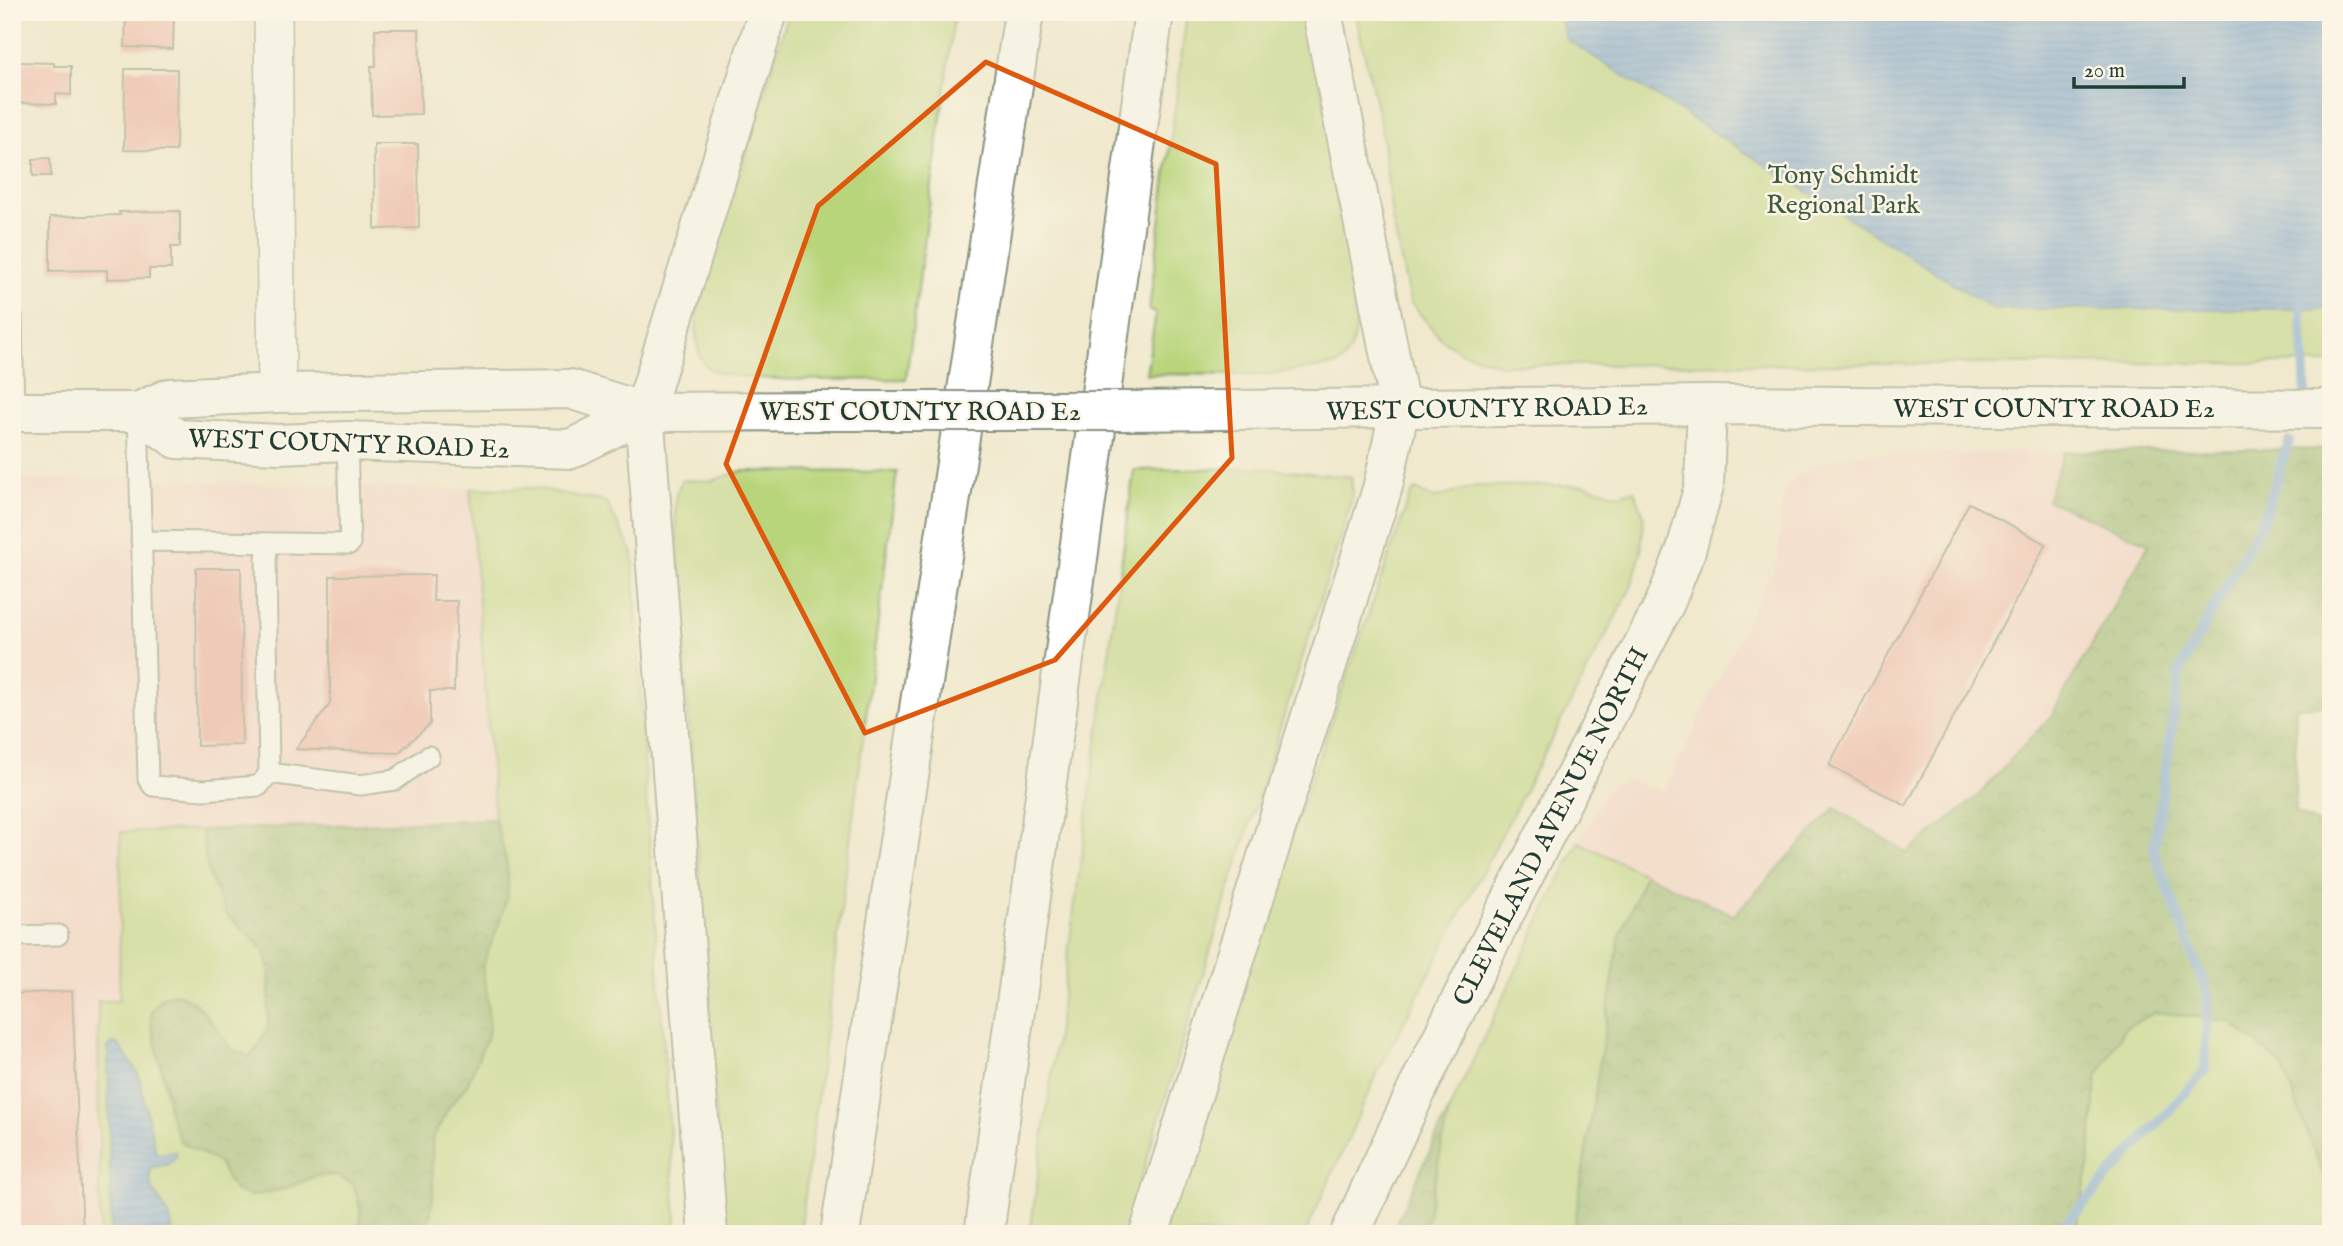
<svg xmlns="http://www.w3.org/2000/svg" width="2343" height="1246" viewBox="0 0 2343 1246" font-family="'IM FELL English',serif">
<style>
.built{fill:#f7d0cb}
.green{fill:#b9d57b;stroke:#6c8958;stroke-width:2}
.forest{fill:url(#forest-crowns);stroke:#587a50;stroke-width:2}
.water{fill:url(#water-rules);stroke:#476e86;stroke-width:2}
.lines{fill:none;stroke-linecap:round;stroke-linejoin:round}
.stream{stroke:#6fa0d9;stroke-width:10}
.building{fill:#efa59f}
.lane-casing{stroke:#889381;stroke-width:23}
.street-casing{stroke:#889381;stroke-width:40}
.secondary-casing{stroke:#889381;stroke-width:42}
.highway-casing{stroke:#889381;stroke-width:42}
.lane{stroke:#fff;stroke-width:19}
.street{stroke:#fff;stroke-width:37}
.secondary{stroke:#fff;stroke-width:38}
.highway{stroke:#fff;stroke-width:38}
.secondary-bridge-casing{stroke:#889381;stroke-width:42;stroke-linecap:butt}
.secondary-bridge{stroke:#fff;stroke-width:38}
.marked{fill:none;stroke:#de580e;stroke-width:5;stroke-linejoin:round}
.labels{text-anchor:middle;stroke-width:5;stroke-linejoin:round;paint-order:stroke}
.park-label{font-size:26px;fill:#3e5b42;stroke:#fcf5e5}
.street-label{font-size:26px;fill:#1f3d34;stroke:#fcf5e5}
</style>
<defs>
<pattern id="forest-crowns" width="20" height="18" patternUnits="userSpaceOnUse" patternTransform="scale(1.75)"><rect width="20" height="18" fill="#92b66b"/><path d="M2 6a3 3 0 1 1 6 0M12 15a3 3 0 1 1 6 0" fill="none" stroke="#779559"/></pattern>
<pattern id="water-rules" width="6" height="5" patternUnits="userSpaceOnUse" patternTransform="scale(1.75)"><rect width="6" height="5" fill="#6fa0d9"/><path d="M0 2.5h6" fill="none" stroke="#5b84b1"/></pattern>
</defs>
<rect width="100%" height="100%" fill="#fcf5e5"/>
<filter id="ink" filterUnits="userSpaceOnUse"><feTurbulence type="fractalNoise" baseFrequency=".0143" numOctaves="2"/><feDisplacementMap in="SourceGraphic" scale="14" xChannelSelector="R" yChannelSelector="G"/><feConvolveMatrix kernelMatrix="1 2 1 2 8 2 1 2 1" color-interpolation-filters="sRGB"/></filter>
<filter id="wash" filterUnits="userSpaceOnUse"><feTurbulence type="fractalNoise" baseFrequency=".00686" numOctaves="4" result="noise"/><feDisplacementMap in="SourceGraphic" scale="28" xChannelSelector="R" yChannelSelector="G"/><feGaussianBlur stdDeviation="1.57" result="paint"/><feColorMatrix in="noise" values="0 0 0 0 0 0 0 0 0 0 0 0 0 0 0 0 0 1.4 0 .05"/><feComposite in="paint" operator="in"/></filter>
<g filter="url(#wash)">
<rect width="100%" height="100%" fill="#f0e9ce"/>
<path class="built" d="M2064 452 2047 500 2149 544 2051 716 1977 797 1907 853 1835 809 1734 915 1578 842 1605 793 1612 785 1628 779 1663 792 1778 559 1783 491 1797 476 1826 460 1866 454Z
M12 479H107L470 489 495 819 121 832 119 1001 98 1002 100 1234H12Z"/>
<path class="green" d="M789 12H955L906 379C874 379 728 384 709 369 693 355 696 327 698 308Z
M1187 12H1306C1315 56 1324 100 1332 143 1342 189 1381 334 1338 365L1261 375 1146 374 1156 313 1149 310Z
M1355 12H2331V363L1502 365 1461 352 1440 338 1410 302 1392 219 1381 126Z
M1260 468 1351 477 1353 494 1346 519 1222 912 1124 1234H1030L1134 470Z
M741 471 897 472 800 1234H723L675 513 676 495 682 480 711 481Z
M1584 485 1618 495 1634 490 1644 516 1641 553 1631 587 1380 1068 1305 1234H1163L1231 1009 1410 496 1416 489 1433 499 1475 486Z
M535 488 606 502 633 553 646 794 677 1234H418L430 1217 433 1195 432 1140 449 1107 467 1085 487 993 482 967 507 863 495 819 470 489Z
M201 830 208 872 246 931 263 949 270 969 268 1026 259 1046 249 1057 232 1050 203 1011 192 1001 151 1023C161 1063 166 1104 180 1141L219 1163 234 1190 285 1189 315 1176 336 1175 353 1183C358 1199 366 1219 356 1234H173C172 1228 171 1221 169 1216 162 1201 143 1185 152 1167L169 1164 175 1152 156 1154 138 1073 113 1043 108 1048 111 1234H100L98 1001H119L121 832Z
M1578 842 1645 874 1619 939 1573 1234H1424L1449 1110Z
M2155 1012 2230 1021 2282 1065 2331 1196V1234H2075L2089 1164 2097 1077 2125 1028Z"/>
<path class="forest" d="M2331 449V705L2296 707 2295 811 2331 831V1196L2282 1065 2230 1021 2155 1012 2125 1028 2097 1077 2089 1164 2075 1234H1573L1619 939 1645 874 1734 915 1835 808 1907 853 1977 797 2051 716 2149 544 2047 500 2064 452Z
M495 819 507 863 508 893 499 924 482 967 487 993 489 1032 467 1085 449 1107 432 1140 433 1195 430 1217 418 1234H356C365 1218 359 1200 353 1184L336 1175 315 1176 285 1189 251 1196 234 1190 219 1163 180 1141 169 1113 166 1085 151 1023V1011L163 997 178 994 192 1001 203 1011 232 1049 249 1057 259 1046 268 1026 270 969 263 949 225 913 208 872 201 830Z
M1449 1110 1424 1234H1391Z"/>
<path class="water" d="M1558 12H2331V309H1993L1566 39Z
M113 1043 119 1045 138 1073 156 1154 176 1152V1157L169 1164 152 1167C143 1184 162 1201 169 1216 171 1221 172 1228 173 1234H111L108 1048Z"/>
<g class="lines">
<path class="stream" d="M2300 296 2306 393
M2056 1234 2205 1071 2208 995 2154 851 2180 670 2263 520 2289 441"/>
</g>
<g id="blocks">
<path class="building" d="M126 12H174L173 49 125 47Z
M375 29H419L421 114 372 115 371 66H376Z
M18 62 54 63V66H71V95L56 94V104L18 103Z
M125 69H177L176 151 124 150Z
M374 144H418L419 228 375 229Z
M50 158 51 176H33V159Z
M180 211V247H171V269H149V278L107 279V270L50 271V217L120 215 119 212Z
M1969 503 2046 544 1906 806 1829 765Z
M196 568H241L242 745 197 746Z
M434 575 433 601H457L454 691H430V724L398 753 296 749 330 704V576Z
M72 991 83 1234H12V994Z"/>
</g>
</g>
<g filter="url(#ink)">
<use href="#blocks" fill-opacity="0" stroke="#889381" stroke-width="2"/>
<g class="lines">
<g class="lane-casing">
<path id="lane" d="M12 316 14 412
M138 412 148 779 153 786 203 790 259 786 269 773 266 560 268 544
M141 541 350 544 347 441
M269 773 360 785 395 780 429 756
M12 936 58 935"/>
</g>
<g class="street-casing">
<path id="street" d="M273 12 277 393"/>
</g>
<g class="secondary-casing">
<path id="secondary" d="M1123 411 1707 405 2331 409
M12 412H138L169 398 277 393 570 389 644 412 823 411
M138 412 177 439 279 444 347 441 571 449 644 412
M1350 1234C1446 1019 1557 812 1665 603L1686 550 1704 486 1707 405"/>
</g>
<g class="highway-casing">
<path id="highway" d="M708 1234 644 412 768 12
M840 1234 1024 12
M984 1234 1154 12
M1149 1234 1383 486 1400 407 1322 12"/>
</g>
<use href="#lane" class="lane"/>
<use href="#street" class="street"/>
<use href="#secondary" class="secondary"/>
<use href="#highway" class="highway"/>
<g class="secondary-bridge-casing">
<path id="secondary-bridge" d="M823 411H1123"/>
</g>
<use href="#secondary-bridge" class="secondary-bridge"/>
</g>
</g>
<path d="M0 0H2343V1246H0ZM986 62 1216 164 1232 458 1055 660 865 733 726 464 818 206Z" fill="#f0e9ce" fill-opacity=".55" fill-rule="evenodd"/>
<path class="marked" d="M986 62 1216 164 1232 458 1055 660 865 733 726 464 818 206Z"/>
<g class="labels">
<g class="park-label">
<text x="1843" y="183">Tony Schmidt<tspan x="1843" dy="30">Regional Park</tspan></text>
</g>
<g class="street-label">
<text transform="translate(1487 408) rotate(-1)" y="9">WEST COUNTY ROAD E2</text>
<text x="2054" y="417">WEST COUNTY ROAD E2</text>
<text x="920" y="420">WEST COUNTY ROAD E2</text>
<text transform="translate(349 443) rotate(2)" y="9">WEST COUNTY ROAD E2</text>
<text transform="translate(1550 826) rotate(-63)" y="9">CLEVELAND AVENUE NORTH</text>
</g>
</g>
<rect width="2343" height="1246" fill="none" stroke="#fcf5e5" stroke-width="42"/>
<path d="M2074 77v10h110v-10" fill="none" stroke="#1f3d34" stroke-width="3.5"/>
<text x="2084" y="77" font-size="21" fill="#1f3d34" stroke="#fcf5e5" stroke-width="5" paint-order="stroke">20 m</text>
</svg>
